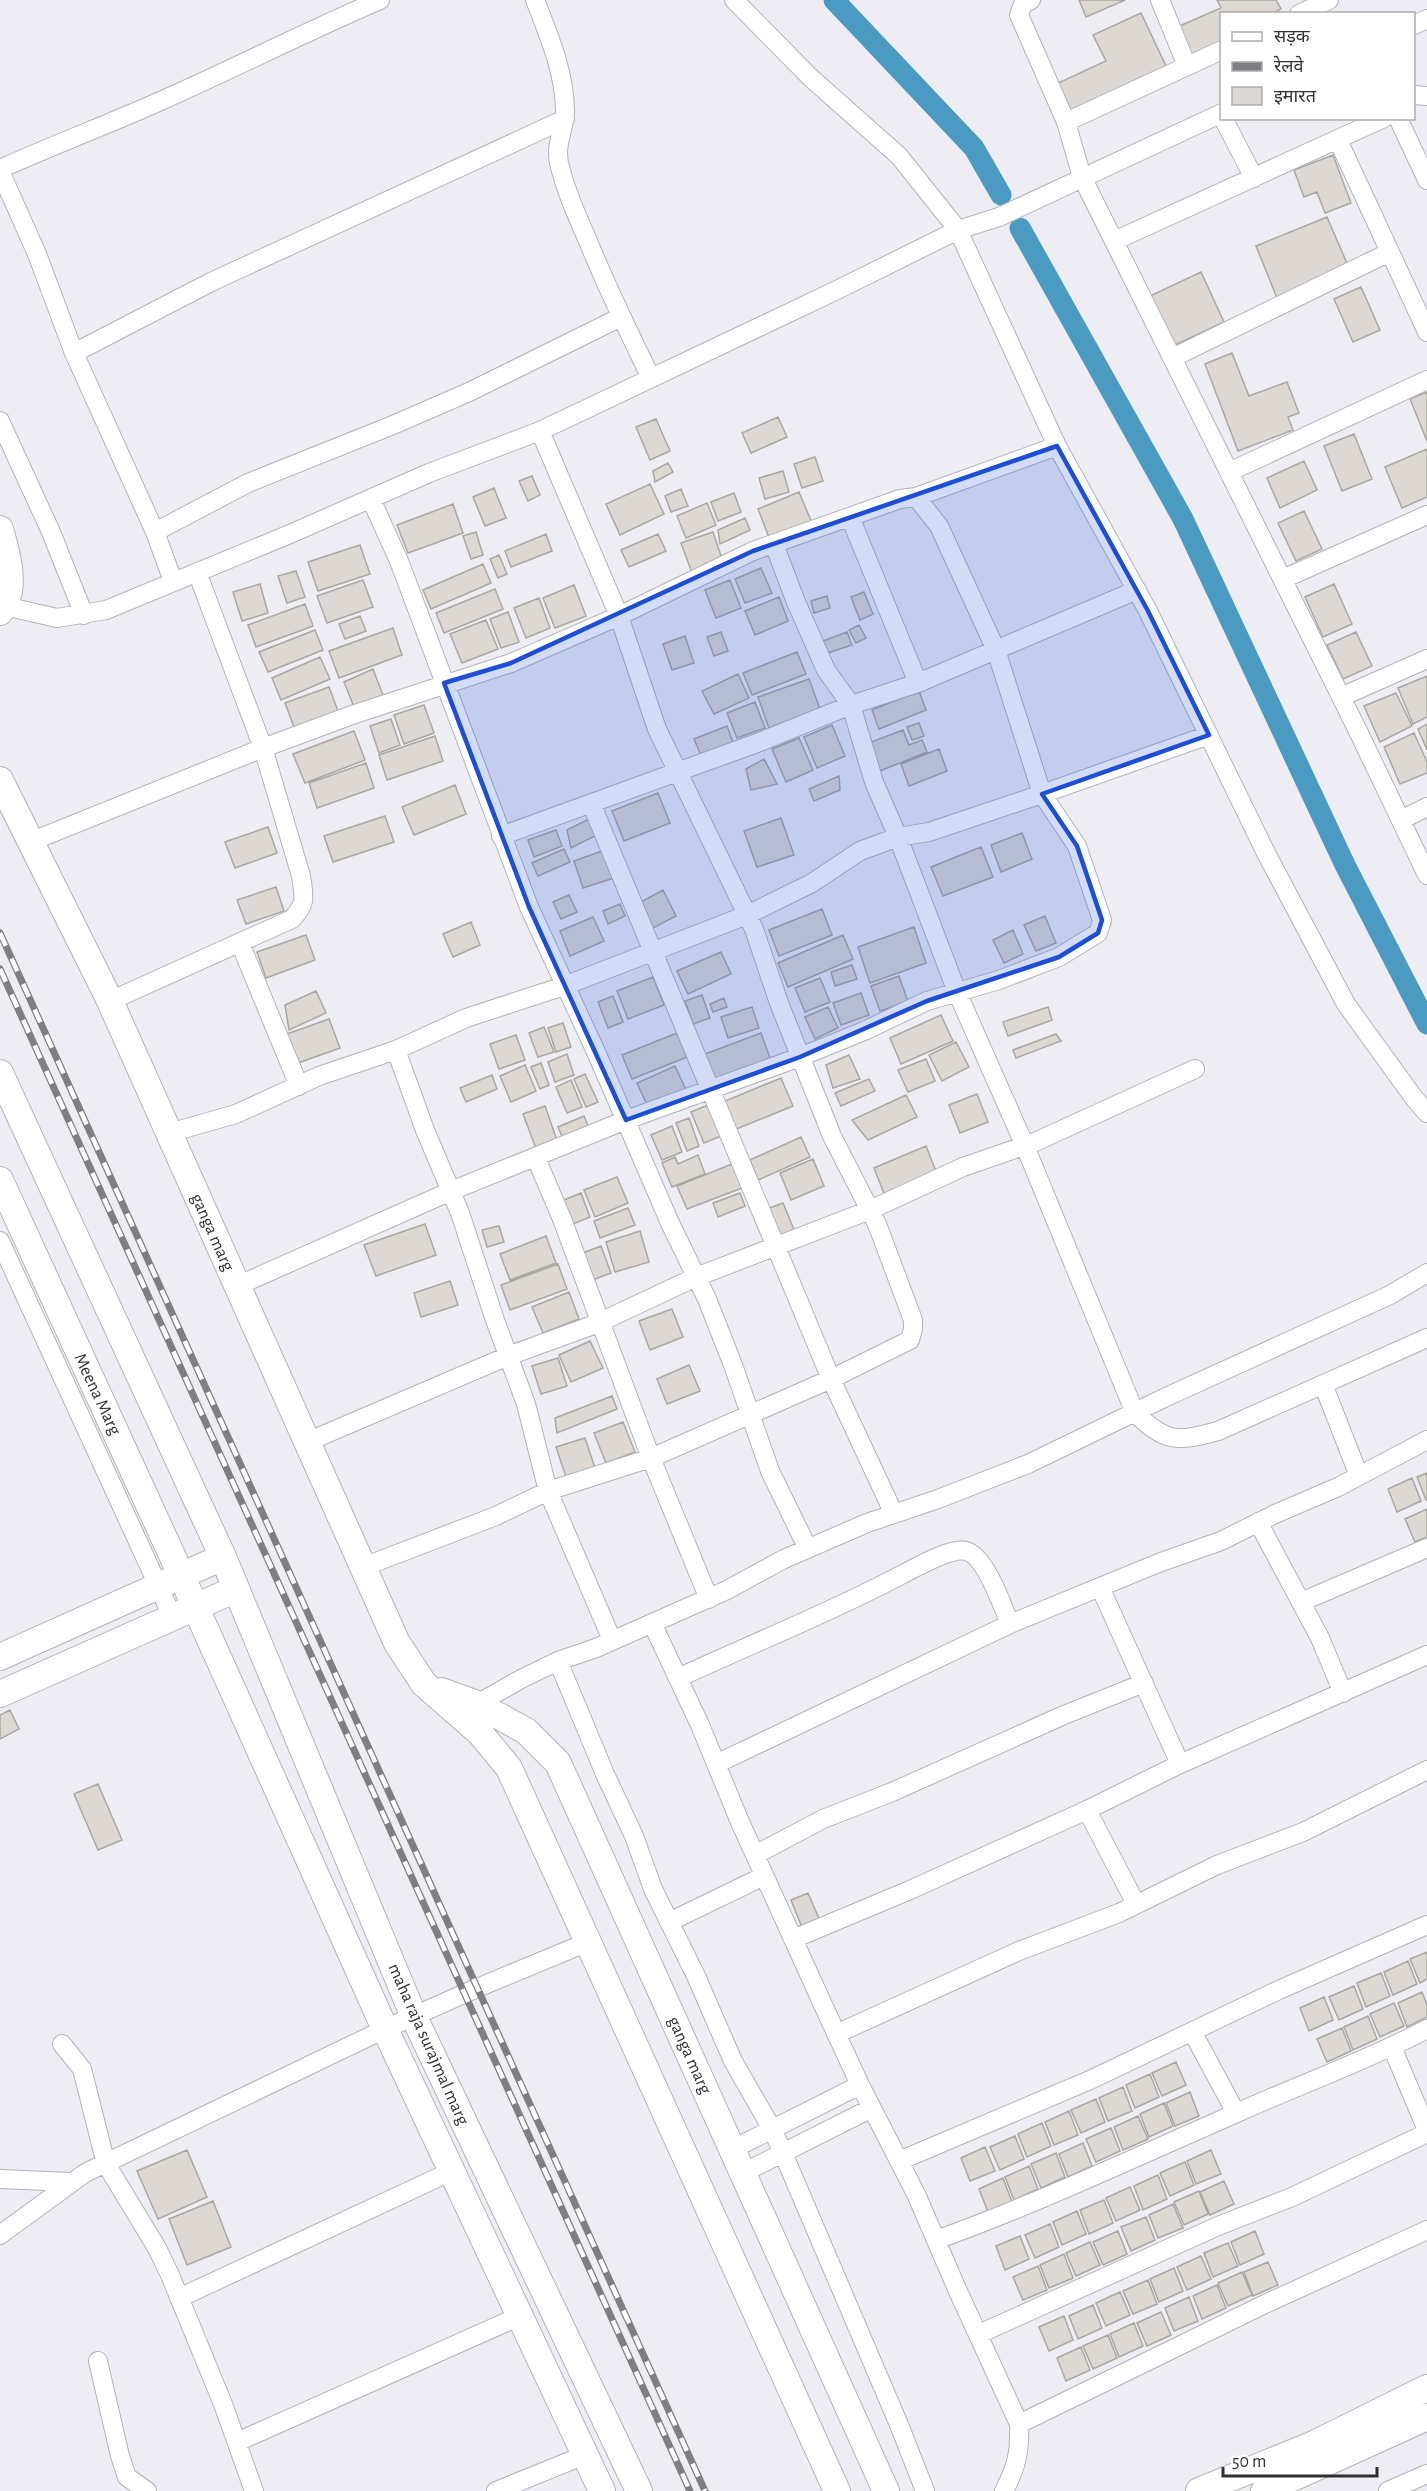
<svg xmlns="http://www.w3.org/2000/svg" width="1427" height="2491" viewBox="0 0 1427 2491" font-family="'Alegreya Sans','Noto Sans Devanagari',sans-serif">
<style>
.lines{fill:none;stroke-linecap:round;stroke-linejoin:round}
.canal{stroke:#4a9ac2;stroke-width:21}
.building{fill:#ddd8d3;stroke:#aaa6a1;stroke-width:1.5}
.street-casing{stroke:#b2b3b9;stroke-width:20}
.secondary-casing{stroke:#b2b3b9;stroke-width:28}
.street{stroke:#fff;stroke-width:18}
.secondary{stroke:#fff;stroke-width:26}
.rail-casing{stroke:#7f7f83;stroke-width:7}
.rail{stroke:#fff;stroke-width:4.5;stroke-dasharray:14;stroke-linecap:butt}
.marked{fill:#1d4ed8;fill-opacity:0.2;stroke:#1d4ed8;stroke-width:4.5;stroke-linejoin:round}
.labels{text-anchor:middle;stroke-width:4.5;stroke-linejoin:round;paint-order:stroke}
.street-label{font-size:18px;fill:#313133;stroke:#fff}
</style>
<rect width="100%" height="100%" fill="#ededf3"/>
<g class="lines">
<path class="canal" d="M834 0 974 148 1001 195
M1020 228 1183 519 1345 865 1427 1024"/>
</g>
<path class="building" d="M1079 0H1125L1086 17Z
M1217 0H1276L1281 9 1271 14H1222V48L1191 62 1175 28 1221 8Z
M1141 13 1166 66 1069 111 1056 84 1106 61 1093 35Z
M1333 155 1351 203 1325 213 1317 192 1304 197 1294 170Z
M1327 217 1349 268 1277 298 1256 246Z
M1201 272 1224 322 1173 346 1150 296Z
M1361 287 1380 330 1353 342 1334 299Z
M1232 353 1249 396 1287 382 1299 413 1288 417 1293 430 1238 451 1205 364Z
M1427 392V441L1410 399Z
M778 417 787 437 751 453 742 433Z
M656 419 670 451 650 460 636 427Z
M1354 434 1372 479 1342 491 1324 446Z
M1427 449V497L1402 508 1385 467Z
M815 457 823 481 802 488 794 464Z
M1304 461 1317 490 1280 508 1267 478Z
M668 463 673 472 655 482 653 471Z
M783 471 789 492 765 499 759 478Z
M532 476 540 495 528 501 519 481Z
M650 484 664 514 620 535 606 504Z
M494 488 506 518 485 526 473 497Z
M681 489 688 506 671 512 665 496Z
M799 492 812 523 770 540 758 509Z
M734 493 741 512 718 521 711 502Z
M707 503 716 525 686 538 677 516Z
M453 504 463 533 408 553 397 525Z
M1304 511 1322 549 1296 561 1278 523Z
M745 518 750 530 720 544 718 530Z
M476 532 483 555 471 559 463 536Z
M713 532 723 562 692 573 681 543Z
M546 534 552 551 511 567 505 551Z
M658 534 666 551 629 567 621 550Z
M360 545 370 574 318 591 308 562Z
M499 555 507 574 498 578 490 559Z
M483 564 491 583 431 609 423 590Z
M761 568 772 593 745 603 735 579Z
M296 571 305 597 287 603 278 576Z
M363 580 373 607 327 623 317 596Z
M730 580 741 608 716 618 705 590Z
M260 584 268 613 242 621 233 592Z
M1334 584 1352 624 1323 637 1305 597Z
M574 585 586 616 555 628 543 598Z
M495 589 503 609 444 633 436 613Z
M864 592 873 614 860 620 851 597Z
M827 596 830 608 814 613 811 601Z
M779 597 788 621 755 635 745 611Z
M539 598 550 628 526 638 514 608Z
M305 604 313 626 256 647 248 625Z
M508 612 519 642 501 648 490 619Z
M360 616 366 631 345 639 339 624Z
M486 620 498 649 462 663 450 634Z
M859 625 866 638 856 643 849 630Z
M393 628 402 655 339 678 329 651Z
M315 630 323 650 268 672 259 652Z
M721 632 728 651 714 656 707 637Z
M847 632 852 645 828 653 823 641Z
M1356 632 1372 666 1343 679 1327 645Z
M685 636 694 663 672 670 663 644Z
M797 652 806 674 752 695 743 673Z
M320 657 330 679 281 700 272 678Z
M373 669 383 695 354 707 344 682Z
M738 674 749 698 714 714 702 691Z
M1427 676V717L1413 724 1398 688Z
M809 679 820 709 769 728 758 697Z
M329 687 338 711 294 727 285 703Z
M919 691 926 710 879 729 872 710Z
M1396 693 1412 726 1380 742 1364 706Z
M755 702 765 728 737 738 727 713Z
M424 705 434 733 404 744 394 715Z
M391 719 400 745 379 753 370 726Z
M919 723 924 736 912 740 907 727Z
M1427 724V750L1418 729Z
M832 725 845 756 817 768 804 737Z
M727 726 734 745 702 758 694 739Z
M903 730 909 745 922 740 927 752 880 771 869 743Z
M354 731 365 760 305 783 293 754Z
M1414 733 1427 762V773L1400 784 1384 747Z
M435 736 443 761 387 780 379 755Z
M799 738 813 770 786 782 772 749Z
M939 749 947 771 909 786 901 764Z
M764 759 777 784 751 790 746 769Z
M366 763 374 788 317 808 309 783Z
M839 776 840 790 814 801 809 789Z
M455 785 466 814 414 835 402 807Z
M658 793 670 823 624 841 612 811Z
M385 816 394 842 333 862 324 836Z
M781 818 794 855 757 867 744 831Z
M589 819 597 835 571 848 567 830Z
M268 827 277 853 235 868 225 842Z
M556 830 562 846 534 857 528 840Z
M1022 833 1032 859 1001 872 991 845Z
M981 847 993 877 943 896 931 867Z
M564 849 570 862 538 876 532 863Z
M605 850 614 878 583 888 574 861Z
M276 887 284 911 246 924 237 900Z
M663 890 676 916 653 928 639 903Z
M569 895 577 912 561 919 553 902Z
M620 904 625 916 608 924 603 911Z
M822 909 832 935 779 956 769 930Z
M1045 916 1056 943 1036 951 1024 925Z
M593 917 604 941 570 956 560 931Z
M471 922 480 945 453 957 443 934Z
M914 927 926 963 870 983 858 947Z
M1013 930 1023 954 1004 963 993 940Z
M306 935 315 960 266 978 257 952Z
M843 935 853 959 788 987 778 963Z
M721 952 731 974 688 994 677 971Z
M852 965 857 979 835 986 831 972Z
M899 976 908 1002 880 1011 871 986Z
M653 977 664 1005 628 1019 617 991Z
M820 978 830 1002 805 1012 795 988Z
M316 991 326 1013 289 1030 285 1005Z
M861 993 869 1015 841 1025 833 1003Z
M702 995 710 1018 693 1024 685 1001Z
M613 996 623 1022 608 1028 598 1002Z
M724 998 727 1007 713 1012 710 1004Z
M752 1007 759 1028 728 1038 721 1017Z
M828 1007 838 1028 815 1039 805 1017Z
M1048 1007 1052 1020 1008 1036 1003 1022Z
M941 1015 953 1041 901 1064 890 1038Z
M329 1019 340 1048 298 1063 287 1034Z
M563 1023 571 1047 556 1052 548 1028Z
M544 1027 554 1052 538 1057 529 1033Z
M677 1033 687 1057 632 1079 622 1055Z
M761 1033 771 1061 715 1081 705 1054Z
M1056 1034 1061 1041 1016 1058 1013 1050Z
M516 1035 525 1060 499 1069 490 1044Z
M956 1042 969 1067 942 1081 929 1055Z
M567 1054 574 1075 555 1082 548 1062Z
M849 1055 860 1079 833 1088 826 1065Z
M926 1059 935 1081 908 1092 898 1070Z
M541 1063 549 1085 540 1089 531 1067Z
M525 1065 536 1091 511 1102 500 1076Z
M675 1066 687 1092 649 1109 637 1083Z
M585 1074 598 1102 586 1107 574 1079Z
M492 1075 497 1089 466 1102 460 1088Z
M781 1078 793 1106 734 1130 723 1102Z
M869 1079 875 1091 841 1106 835 1093Z
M571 1080 582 1107 567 1113 556 1087Z
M977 1094 988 1122 960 1133 949 1105Z
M906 1095 917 1117 868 1140 852 1120Z
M708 1105 721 1136 704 1143 691 1112Z
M545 1106 558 1143 537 1151 523 1114Z
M584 1116 590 1130 564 1141 558 1127Z
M689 1118 699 1146 687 1151 676 1123Z
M672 1126 682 1152 662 1160 651 1135Z
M801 1137 810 1157 758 1180 750 1160Z
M926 1146 937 1174 885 1196 874 1168Z
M698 1155 705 1174 672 1187 662 1163 675 1157 678 1164Z
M813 1159 824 1186 791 1200 780 1173Z
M732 1164 742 1188 687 1209 677 1186Z
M617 1177 628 1203 595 1217 584 1190Z
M581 1193 590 1217 568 1226 559 1202Z
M740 1193 745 1206 718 1217 713 1203Z
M783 1203 795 1232 776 1240 764 1210Z
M628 1208 635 1225 600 1238 594 1221Z
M425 1224 436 1255 376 1276 364 1245Z
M499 1226 504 1242 487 1247 482 1230Z
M640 1231 649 1262 615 1272 606 1242Z
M546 1236 556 1263 510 1280 500 1254Z
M601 1246 611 1273 590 1281 580 1254Z
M558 1264 567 1289 510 1310 501 1285Z
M450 1281 458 1305 421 1317 414 1293Z
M569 1292 579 1319 543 1333 532 1307Z
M672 1309 683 1337 650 1350 639 1321Z
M590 1341 603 1368 571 1382 559 1355Z
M558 1358 567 1386 541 1394 532 1366Z
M689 1365 700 1391 667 1404 657 1379Z
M612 1396 617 1409 557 1433 555 1418Z
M623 1422 635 1452 606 1463 594 1433Z
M585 1438 595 1468 566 1477 556 1447Z
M1427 1473V1500H1426L1417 1477Z
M1412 1478 1421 1501 1397 1512 1388 1489Z
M1427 1509V1537L1415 1542 1405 1519Z
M10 1710 19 1729 0 1739V1715Z
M98 1784 122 1840 98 1850 74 1794Z
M808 1893 821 1923 803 1930 791 1900Z
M1427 1952V1979L1420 1983 1410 1959Z
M1408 1961 1417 1984 1393 1995 1384 1972Z
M1381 1973 1390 1996 1366 2007 1357 1983Z
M1354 1986 1363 2009 1339 2020 1329 1997Z
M1422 1992 1427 2005V2017L1407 2027 1398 2003Z
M1324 1997 1333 2020 1309 2031 1300 2008Z
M1394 2003 1404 2026 1380 2037 1370 2014Z
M1368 2016 1377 2039 1353 2050 1344 2027Z
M1342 2028 1351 2051 1327 2062 1317 2039Z
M1176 2062 1186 2085 1162 2096 1152 2073Z
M1150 2074 1159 2097 1135 2108 1126 2085Z
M1123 2087 1132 2111 1108 2121 1099 2098Z
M1190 2092 1199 2116 1175 2126 1166 2103Z
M1096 2099 1105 2122 1081 2133 1071 2110Z
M1164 2103 1173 2126 1149 2137 1140 2114Z
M1069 2111 1078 2135 1054 2145 1045 2122Z
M1138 2116 1148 2139 1123 2150 1114 2127Z
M1042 2123 1051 2146 1027 2157 1018 2134Z
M1111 2128 1120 2151 1096 2162 1086 2139Z
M1015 2136 1024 2159 1000 2170 990 2147Z
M1083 2143 1092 2166 1068 2177 1059 2154Z
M985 2147 995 2171 970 2181 961 2158Z
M187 2150 207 2197 158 2219 137 2171Z
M1211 2150 1221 2174 1196 2184 1187 2161Z
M1056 2153 1065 2177 1041 2188 1031 2164Z
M1185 2162 1194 2185 1170 2196 1160 2173Z
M1029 2166 1038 2189 1014 2200 1005 2177Z
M1158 2175 1167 2199 1143 2210 1134 2186Z
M1003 2178 1012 2202 988 2212 979 2189Z
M1224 2181 1234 2204 1210 2215 1200 2192Z
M1130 2187 1140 2210 1116 2221 1106 2198Z
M1199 2191 1208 2214 1184 2225 1174 2202Z
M1104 2200 1113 2223 1089 2234 1080 2210Z
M213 2201 231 2247 187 2265 169 2219Z
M1173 2204 1183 2228 1158 2238 1149 2215Z
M1077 2211 1086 2234 1062 2245 1053 2222Z
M1146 2217 1155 2240 1131 2251 1121 2227Z
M1050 2224 1059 2247 1035 2258 1025 2235Z
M1118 2231 1127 2254 1103 2265 1093 2242Z
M1255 2231 1264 2254 1240 2265 1231 2242Z
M1020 2236 1029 2259 1005 2270 996 2246Z
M1090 2242 1100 2265 1076 2276 1066 2253Z
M1228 2243 1238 2266 1213 2277 1204 2253Z
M1064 2254 1073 2278 1049 2288 1040 2265Z
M1201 2256 1211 2279 1187 2290 1177 2267Z
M1268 2262 1278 2285 1253 2296 1244 2272Z
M1038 2266 1047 2290 1023 2300 1013 2277Z
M1174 2268 1183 2291 1159 2302 1150 2279Z
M1242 2272 1252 2295 1228 2306 1218 2283Z
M1148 2280 1157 2304 1133 2314 1123 2291Z
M1217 2285 1226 2308 1202 2319 1193 2296Z
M1120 2292 1130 2315 1106 2326 1096 2303Z
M1189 2297 1198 2321 1174 2331 1165 2308Z
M1093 2305 1102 2328 1078 2339 1069 2316Z
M1161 2312 1171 2335 1147 2346 1137 2323Z
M1064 2316 1073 2340 1049 2351 1039 2327Z
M1134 2323 1143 2346 1119 2357 1110 2334Z
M1108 2335 1117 2358 1093 2369 1083 2346Z
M1081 2347 1090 2370 1066 2381 1057 2358Z"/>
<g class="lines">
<g class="street-casing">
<path id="street" d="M535 0C549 36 564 70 565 110 565 130 555 142 559 163 565 189 577 216 588 241 607 288 629 333 651 378
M734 0 811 78 899 156 958 230 1057 446 1148 611 1266 853 1346 1004 1414 1098 1427 1113
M1031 0 1023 4 1019 15 1066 122
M1160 0 1187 66
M1299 14 1329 0
M1414 25 1427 19
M1222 50 1066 122 1082 177 1358 731 1427 875
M1414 95 1427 96
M1223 118 1254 178
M1398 118 1427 180
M1338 140 1427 332
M0 169C51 146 104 126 156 103 231 70 305 32 380 0
M0 171 37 254 74 353 155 532 173 581
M1114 241 1384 118
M74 353 211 282 565 119
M1172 358 1390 252
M0 421 51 532 84 615
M1229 472 1427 380
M916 497 1057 446
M371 499 399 561 529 907 597 1054 670 1223 707 1299 733 1365 770 1471 808 1549
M850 517 918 683
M155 532 248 483 393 425 469 392 621 317
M774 544 796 602 826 670 851 705 874 782 898 837 957 992 1025 1146 1135 1413C1166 1443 1177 1442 1218 1431L1427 1338
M1283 579 1427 515
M0 605 57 618 106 610 290 534 429 473 540 431 837 290 958 230 999 217 1222 113
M1341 697 1427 659
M591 803 831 1379 894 1514
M1401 820 1427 807
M501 836 757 743 851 705 918 683 1137 590
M30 842 263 748 352 715 511 663 619 616 753 551 900 499 916 497 939 526 996 650 1042 794 1077 846 1102 920 1098 933 1059 957 999 980 927 1001 864 1031 800 1057 626 1120 451 1191 237 1286
M240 943 299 1086
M110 1001 292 919C307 903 304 897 301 876L263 748 197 572
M396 1050 425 1130 460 1213 495 1320 526 1404 548 1491 612 1640
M169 1133 236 1114 319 1076 396 1050 466 1018 564 986 747 915 812 883 860 851 898 837 929 832 1042 794 1209 735
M536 1158 562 1219 651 1458 709 1599
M0 1241 173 1618
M1323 1384 1359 1476
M307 1442 508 1356 596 1324 696 1277 870 1210 963 1167 1035 1142 1195 1069
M1258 1522 1320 1638 1343 1693
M363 1567 496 1516 548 1491 651 1458 831 1379 910 1340 913 1329V1320L877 1224 832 1136 779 1003 754 929 657 729 619 616 540 431
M1100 1587 1180 1764
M1301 1602 1427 1548
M652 1623 700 1725 740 1822 824 2007 860 2085 916 2194 957 2289 1019 2424C1020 2452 1017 2466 1004 2491
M558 1661 605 1774 634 1836 653 1889 696 1976 733 2061 772 2129 783 2153 900 2427 925 2491
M678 1678C753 1643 830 1613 903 1574 917 1567 951 1547 966 1551 985 1555 1003 1607 1010 1624L1161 1562 1221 1541 1275 1514 1338 1487 1427 1440
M471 1710 477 1704 521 1679 558 1661 596 1648 727 1590 784 1559 867 1523 938 1499 1028 1464 1164 1398 1390 1295 1427 1273
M716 1764 1010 1624
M1087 1810 1136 1904
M755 1855 823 1819 892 1792 1064 1715 1144 1683
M669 1922 764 1876
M793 1939 910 1890 1087 1810 1180 1764 1427 1655
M1193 2033 1236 2113
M836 2034 1019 1951 1119 1913 1217 1865 1303 1832 1427 1770
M62 2044 82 2069 106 2164 157 2248 170 2275 223 2404 254 2491
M1392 2047 1427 2130
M733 2149 860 2085
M899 2161 1090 2080 1281 1989 1427 1925
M743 2173 872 2108
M0 2179 71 2182
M0 2235 85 2173 385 2029 477 1988 588 1942
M936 2240C1039 2203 1138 2156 1239 2112 1301 2084 1366 2061 1427 2029
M179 2298 452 2171
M979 2334 1218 2226 1292 2197 1427 2133
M98 2361 120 2456 127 2477 147 2491
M1019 2424 1265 2304 1427 2230
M237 2442 520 2316
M496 2491 585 2455
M1388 2491 1427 2474"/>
</g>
<g class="secondary-casing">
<path id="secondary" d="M0 529C7 553 18 590 0 612
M0 780 110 1001 397 1643 424 1684 480 1733 509 1768 837 2491
M0 1073 223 1557 414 2017 639 2491
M0 1180 182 1577 385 2029 602 2491
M0 1657 223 1557
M441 1691 477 1704 526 1731 558 1763 886 2491
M0 1694 236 1589
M1199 2491 1314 2444 1427 2388
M1264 2491 1427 2417"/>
</g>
<use href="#street" class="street"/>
<use href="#secondary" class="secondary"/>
<g class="rail-casing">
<path id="rail" d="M0 933 705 2491
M0 969 690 2491"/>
</g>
<use href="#rail" class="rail"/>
</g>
<path class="marked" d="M1057 446 1148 611 1209 735 1042 794 1077 846 1102 920 1098 933 1059 957 927 1001 800 1057 626 1120 529 907 444 683 511 663 753 551Z"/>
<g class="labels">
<g class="street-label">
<text transform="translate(213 1232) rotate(66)" y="6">ganga marg</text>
<text transform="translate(98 1394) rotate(65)" y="6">Meena Marg</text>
<text transform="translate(429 2044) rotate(66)" y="6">maha raja surajmal marg</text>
<text transform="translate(690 2055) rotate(66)" y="6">ganga marg</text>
</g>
</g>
<rect x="1220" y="12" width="195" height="108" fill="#ffffff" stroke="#adadad" stroke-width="1.5"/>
<rect x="1232" y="32" width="30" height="9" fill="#ffffff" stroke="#adadad" stroke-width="1.5"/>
<text x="1274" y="42" font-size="18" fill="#313133">सड़क</text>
<rect x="1232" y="62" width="30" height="9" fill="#7f7f83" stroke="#adadad" stroke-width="1.5"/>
<text x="1274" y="72" font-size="18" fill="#313133">रेलवे</text>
<rect x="1232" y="87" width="30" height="18" fill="#ddd8d3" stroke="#adadad" stroke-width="1.5"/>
<text x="1274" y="102" font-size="18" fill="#313133">इमारत</text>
<path d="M1223 2467v9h154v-9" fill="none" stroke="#313133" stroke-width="3"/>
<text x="1232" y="2467" font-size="18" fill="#313133" stroke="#ffffff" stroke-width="4.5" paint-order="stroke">50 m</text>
</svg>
